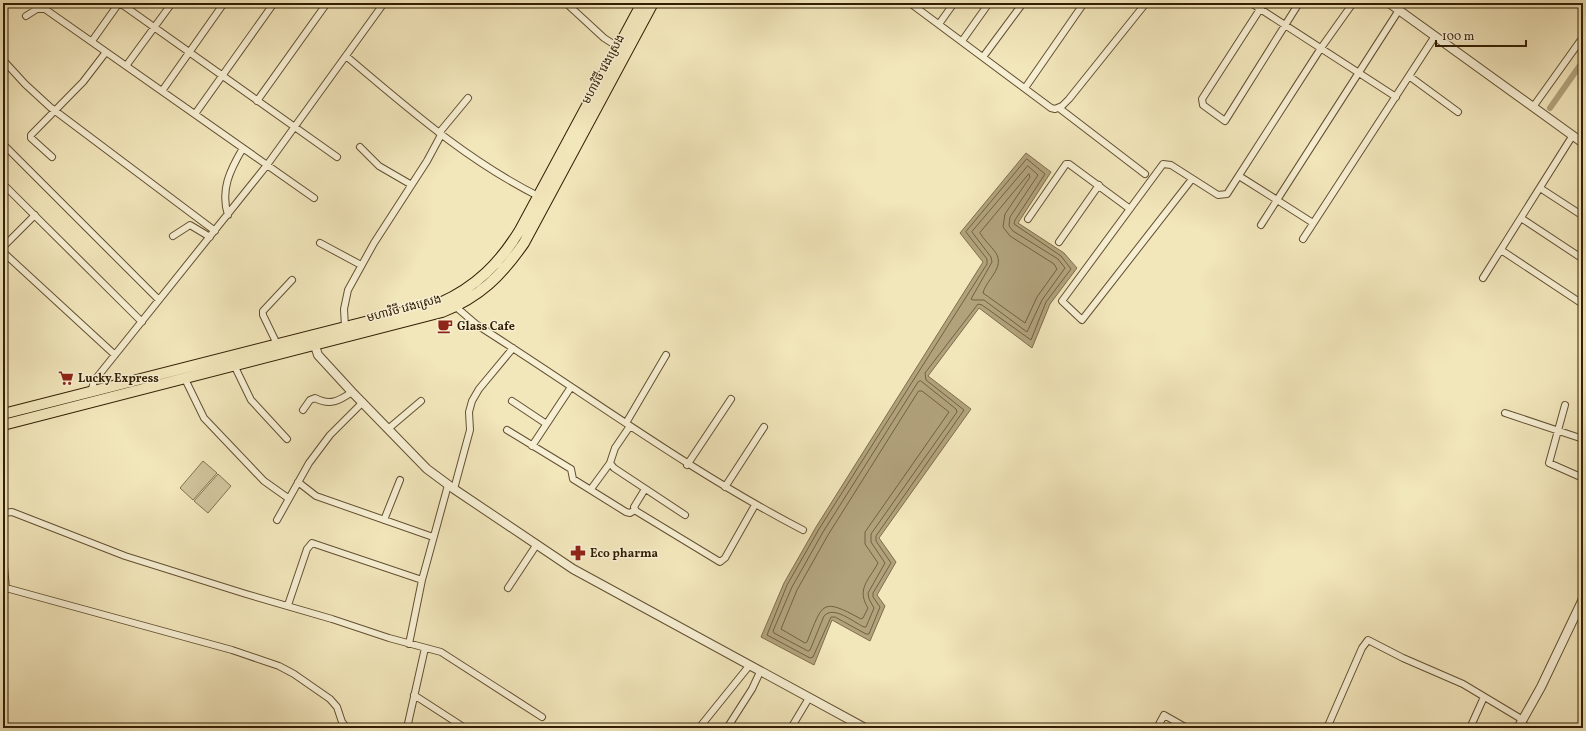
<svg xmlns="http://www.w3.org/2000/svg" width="1586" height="731" viewBox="0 0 1586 731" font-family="Vollkorn,'Noto Sans Khmer',serif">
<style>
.green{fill:#d1c49c;stroke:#827150}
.water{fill:#b1a27c;stroke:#7e6d4c}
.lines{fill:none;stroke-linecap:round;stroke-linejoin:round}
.shore{stroke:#726040;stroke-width:1}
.canal{stroke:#b1a27c;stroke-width:6}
.minor-casing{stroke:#625031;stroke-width:8}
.tertiary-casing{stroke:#625031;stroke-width:10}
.primary-casing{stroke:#321e03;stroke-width:12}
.minor{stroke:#f7efd3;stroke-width:6}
.tertiary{stroke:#f7efd3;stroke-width:8}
.primary{stroke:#f2e6bb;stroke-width:10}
.labels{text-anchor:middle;stroke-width:3;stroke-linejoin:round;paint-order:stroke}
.street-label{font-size:12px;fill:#321e03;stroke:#f7efd3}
.poi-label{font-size:12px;font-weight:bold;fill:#321e03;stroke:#f7efd3;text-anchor:start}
</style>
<rect width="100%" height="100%" fill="#f2e6bb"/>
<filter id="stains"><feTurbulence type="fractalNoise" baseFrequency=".005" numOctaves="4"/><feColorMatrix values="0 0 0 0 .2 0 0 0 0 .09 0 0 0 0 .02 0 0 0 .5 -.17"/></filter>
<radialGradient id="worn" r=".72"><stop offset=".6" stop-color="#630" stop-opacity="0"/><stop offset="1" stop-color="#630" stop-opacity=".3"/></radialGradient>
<path class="green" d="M203 461 217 473 193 500 180 488Z
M218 474 231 486 208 513 194 501Z"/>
<path class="water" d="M1026 153 1051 172 1018 223 1064 253 1077 268 1050 304 1032 348 979 308 928 376 971 409 879 538 896 562 877 595 885 606 870 641 832 620 814 665 761 637 784 583 816 527 983 262 960 233Z"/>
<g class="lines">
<path class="shore" d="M1027 159 1045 174 1015 220 1014 224 1061 256 1071 269 1046 302 1031 340 982 305 978 304 925 373 926 380 964 410 876 536V541L891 563 873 593V597L880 607 869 634H866L835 617H831L813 657 810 658 767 635 787 585 819 529 987 264V259L966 232Z
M1028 166 1038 175 1010 217 1009 226 1013 231 1058 259 1065 268 1042 300 1027 332 984 300H973L971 299 992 262 991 257 972 232Z
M1029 174 1030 177 1005 214 1003 227 1010 236 1054 264 1057 269 1037 297 1025 323 983 293C986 280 1005 268 996 253 991 246 984 240 980 233Z
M921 381 956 409 957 412 871 534V542L885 563 868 593 869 599 874 608 866 627H864C853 622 834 605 824 616L810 650 808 651 774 633 773 631 792 587 823 532 918 382Z
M919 391H922L949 412 865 532V544L878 563C869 580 856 589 868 608L863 618 861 619C821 597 823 603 807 642L805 643 781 629 797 590 828 535Z"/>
<path class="canal" d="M1550 108 1583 61"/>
<g class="minor-casing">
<path id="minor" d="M32 3 37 9H45L314 198
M120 3 337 157
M566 3 604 38 618 47
M910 3 1051 108 1055 109 1062 106 1069 99 1146 3
M1251 3 1396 97
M1264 3 1202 99 1203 105 1225 121 1299 3
M26 16 37 9
M939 24 954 3
M92 41 119 3
M962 41 989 3
M346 56C409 109 466 160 540 197
M983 57 1023 3
M3 60 25 84 50 107 215 231
M126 66 172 3
M1409 76 1458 112
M1025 88 1084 3
M162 91 224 3
M257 101 327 3
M1533 107 1583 37
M1059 108 1145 174
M195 114 274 3
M439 133 468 98
M3 144 159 300
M360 147 379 166 410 184
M52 157 31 138V135L83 82 106 52
M1239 176 1277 200 1261 225
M1192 179 1082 320 1062 301 1163 164 1171 165 1218 195 1227 194 1321 48 1353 3
M3 184 142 322
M1540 188 1583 216
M228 215C220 190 230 170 243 148
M1521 218 1583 259
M1028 219 1066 164H1069L1130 209
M1313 223 1277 200 1399 10
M173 236 190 225 210 237
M1303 239 1435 36
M1059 242 1099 185
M320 243 361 265
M3 247 35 215
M1501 250 1581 303
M3 252 115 355
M1483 278 1573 135
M456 307 477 325C586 394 689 471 803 530
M345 327 344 309 348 290 374 243 427 161 441 135
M277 344 263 315V311L292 280
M234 365 251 400 287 439
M185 379 204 418 264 481 288 498
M91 393 94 381 267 165 384 3
M512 401 545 423
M1565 405 1549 463 1583 478
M303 410 310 400 315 398C330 406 339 401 352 392
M1505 413 1583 439
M626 423 666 355
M630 426 615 448 610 463 614 468 685 515
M388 429 421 401
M507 430 571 469 573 479 626 512 630 513 635 510
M532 446 571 387
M687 465 731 399
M298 482 316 496 433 537
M725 487 764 427
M454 489 470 430 469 412 472 401 479 389 513 348
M591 489 610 463
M645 489 634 507 636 511 720 562 725 558 755 505
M3 513 12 512 125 556 246 594 332 619 389 638 441 652 542 717
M277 520 309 463 330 435 363 402
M384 520 400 480
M3 556 6 588 232 650 279 666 294 674 330 699 337 707 342 722 347 728
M508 588 537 544
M288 605 307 549 312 543 422 580
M409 644 422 580 448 485
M414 695 465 728
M1521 723 1529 728
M729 725 752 689 760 672
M407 728 425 648
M699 728 749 666
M791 728 809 698
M1157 728 1164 715 1187 728
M1327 728 1362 648 1368 640 1403 658 1463 684 1523 720
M1470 728 1484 697"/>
</g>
<g class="tertiary-casing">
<path id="tertiary" d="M1389 3 1583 143
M313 340 318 355 352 392 427 469 454 489 573 569 865 728
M1518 728 1541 687 1583 599"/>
</g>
<g class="primary-casing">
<path id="primary" d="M3 414 440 303C476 287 500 263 520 230L642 3
M3 425 442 312C480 297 501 276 524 243L653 3"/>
</g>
<use href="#minor" class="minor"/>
<use href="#tertiary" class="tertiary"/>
<use href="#primary" class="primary"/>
</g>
<defs>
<g id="cafe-bare" transform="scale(1.2)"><path d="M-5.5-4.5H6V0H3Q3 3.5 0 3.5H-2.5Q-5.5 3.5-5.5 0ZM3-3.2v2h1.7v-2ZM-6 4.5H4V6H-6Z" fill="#8f2418" stroke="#f7efd3" stroke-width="2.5" paint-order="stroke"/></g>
<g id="supermarket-bare" transform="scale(1.2)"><path d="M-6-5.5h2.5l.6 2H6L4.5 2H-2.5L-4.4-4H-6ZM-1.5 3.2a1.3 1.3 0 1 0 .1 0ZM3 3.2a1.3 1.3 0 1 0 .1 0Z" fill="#8f2418" stroke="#f7efd3" stroke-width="2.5" paint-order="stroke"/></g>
<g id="pharmacy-bare" transform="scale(1.2)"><path d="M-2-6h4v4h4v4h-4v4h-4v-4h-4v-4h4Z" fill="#8f2418" stroke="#f7efd3" stroke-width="2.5" paint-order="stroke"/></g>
</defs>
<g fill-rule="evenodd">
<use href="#cafe-bare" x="445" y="326"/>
<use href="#supermarket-bare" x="66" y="378"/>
<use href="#pharmacy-bare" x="578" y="553"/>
</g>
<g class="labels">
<g class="street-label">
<text transform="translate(603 69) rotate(-62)" y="4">មហាវិថី វេងស្រេង</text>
<text transform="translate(404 308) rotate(-15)" y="4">មហាវិថី វេងស្រេង</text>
</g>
<g class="poi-label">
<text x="457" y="330">Glass Cafe</text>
<text x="78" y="382">Lucky Express</text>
<text x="590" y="557">Eco pharma</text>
</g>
</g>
<rect width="1586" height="731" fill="none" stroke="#f2e6bb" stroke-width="16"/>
<rect x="4" y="4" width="1578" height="723" fill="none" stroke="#321e03" stroke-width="2"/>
<rect x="8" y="8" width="1570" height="715" fill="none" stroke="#321e03"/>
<path d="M1436 40v6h90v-6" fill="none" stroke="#321e03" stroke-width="2"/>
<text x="1442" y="40" font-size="12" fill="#321e03" stroke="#f7efd3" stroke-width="3" paint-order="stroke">100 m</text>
<rect width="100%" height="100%" filter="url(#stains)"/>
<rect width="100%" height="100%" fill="url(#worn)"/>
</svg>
